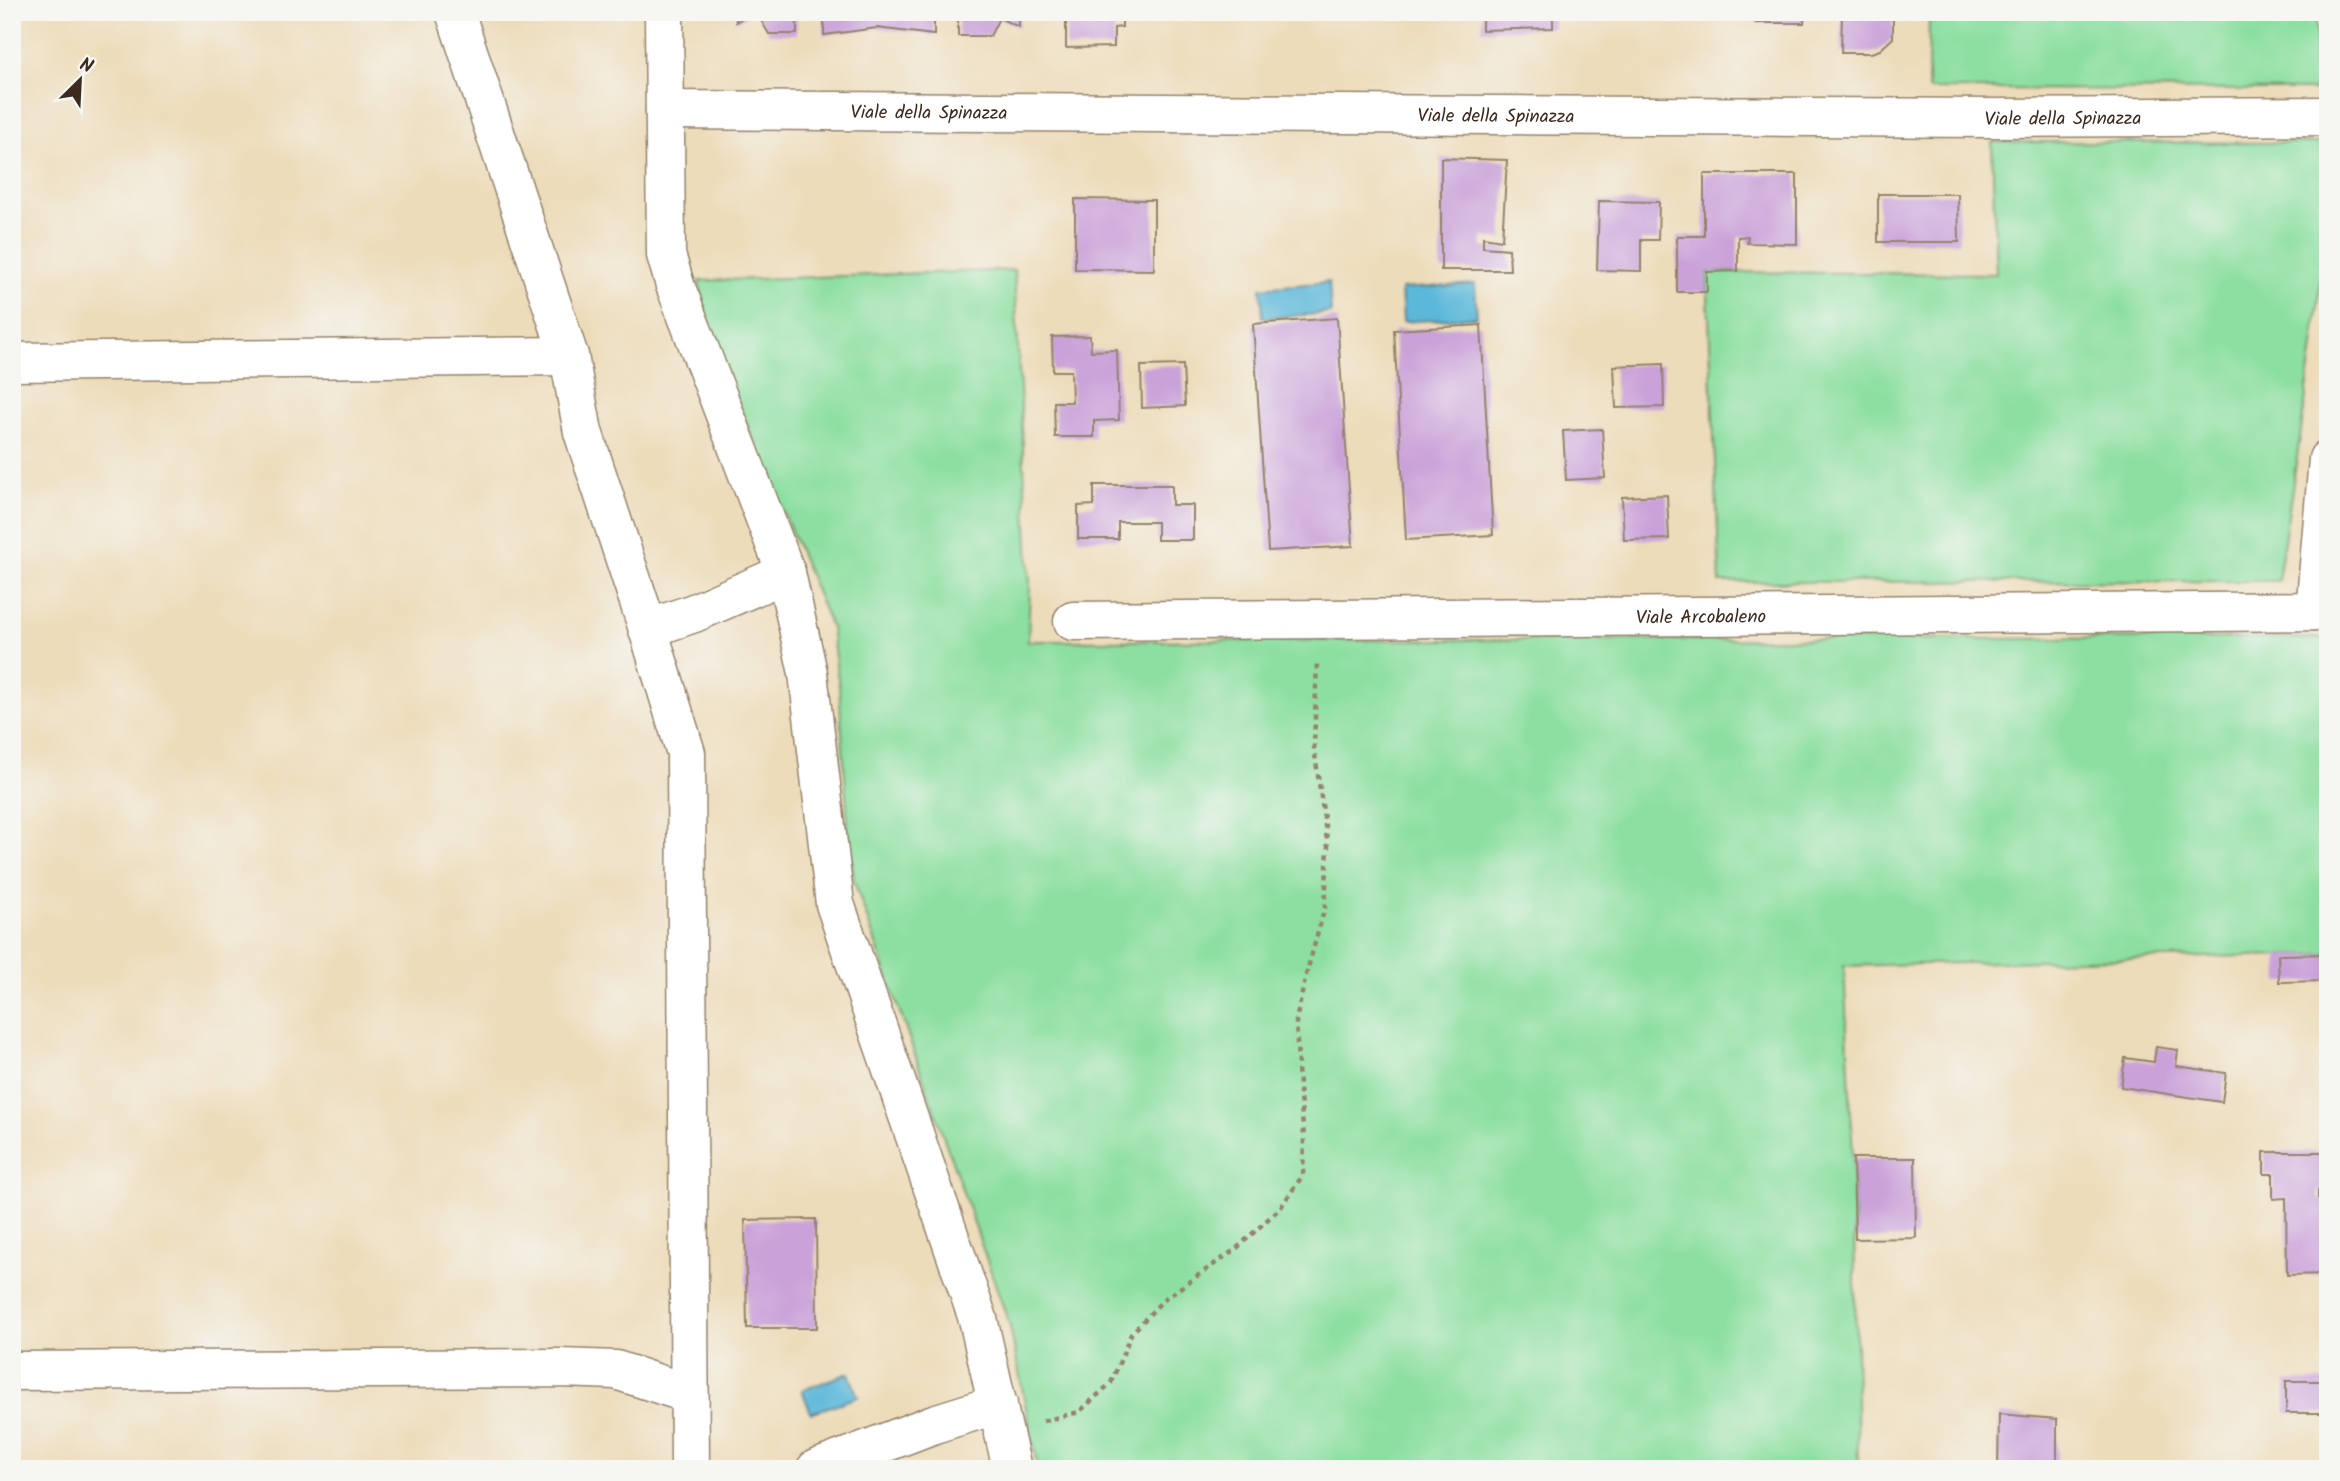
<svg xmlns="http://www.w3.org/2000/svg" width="2340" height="1481" viewBox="0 0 2340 1481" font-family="Kalam,sans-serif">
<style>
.green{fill:#8cdfa0;stroke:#64845f;stroke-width:2}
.water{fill:#5bb8d9;stroke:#4b717c;stroke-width:2}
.building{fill:#caa2d9}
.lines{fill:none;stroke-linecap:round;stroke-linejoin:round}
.street-casing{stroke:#94836c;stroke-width:41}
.secondary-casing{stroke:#94836c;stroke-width:41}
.path{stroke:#94836c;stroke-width:4.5;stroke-dasharray:5 5;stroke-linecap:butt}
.street{stroke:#fff;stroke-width:38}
.secondary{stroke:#fff;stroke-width:38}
.labels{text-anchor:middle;stroke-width:5;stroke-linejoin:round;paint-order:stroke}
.street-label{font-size:19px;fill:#3b2a1e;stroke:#f6f6f2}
</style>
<rect width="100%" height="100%" fill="#f6f6f2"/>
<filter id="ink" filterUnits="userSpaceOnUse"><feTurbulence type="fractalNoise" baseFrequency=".0143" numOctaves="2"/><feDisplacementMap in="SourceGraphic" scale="14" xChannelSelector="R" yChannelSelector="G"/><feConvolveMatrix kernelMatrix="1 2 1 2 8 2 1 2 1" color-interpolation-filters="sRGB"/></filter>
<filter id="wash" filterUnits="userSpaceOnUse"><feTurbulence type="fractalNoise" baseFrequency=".00686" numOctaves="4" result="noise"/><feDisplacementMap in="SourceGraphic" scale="28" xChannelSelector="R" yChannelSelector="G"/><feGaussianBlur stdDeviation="1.57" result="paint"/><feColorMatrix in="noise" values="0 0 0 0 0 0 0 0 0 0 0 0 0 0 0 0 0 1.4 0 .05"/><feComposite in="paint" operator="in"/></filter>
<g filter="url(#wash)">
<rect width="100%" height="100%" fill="#eddcba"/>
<path class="green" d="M1929 12H2316V90L1928 89Z
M1992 142 2328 143C2328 289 2299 436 2278 581L1720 582 1707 272 1996 274Z
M1014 270 1030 586 1028 641 2328 638V954L1844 966 1853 1158 1858 1469H1038L1010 1326 854 881 848 826 839 686 831 627 712 340 699 281Z"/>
<path class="water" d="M1329 282 1331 313 1263 318 1261 288Z
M1475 284 1477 317 1403 322 1401 289Z
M849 1373 858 1397 811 1413 802 1390Z"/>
<g id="blocks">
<path class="building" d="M736 12H752L736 22Z
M756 12H797V34H769Z
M824 12H934V35L877 28 824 35Z
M958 12H1019V27L999 18 990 36H958Z
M1066 12H1122V27L1114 28V47L1066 48Z
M1482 12H1553V28L1482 30Z
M1756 12H1804V23H1756Z
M1842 12H1893V38L1880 50 1871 53H1841Z
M1441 158 1507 160 1502 240 1483 237V247L1509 249 1510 270H1441Z
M1704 174H1797V244L1747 243 1748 236 1738 237V271L1707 272V292H1677V236H1704Z
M1878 194H1958L1959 242H1878Z
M1075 199 1154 200V270L1075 269Z
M1599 201 1659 202 1658 240H1641V271L1597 270Z
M1337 318 1353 546 1268 551 1253 324Z
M1481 325 1493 535 1406 540 1394 330Z
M1090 336 1091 351 1117 350 1119 420 1094 421V437H1055L1054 402H1072L1071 371H1053L1052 337Z
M1663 364 1664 407 1616 408 1614 366Z
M1183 365 1185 406 1142 408 1141 366Z
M1602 429 1605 478 1566 480 1563 431Z
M1094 485H1172V505H1193V540H1157V522H1118V539H1078V506L1094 505Z
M1667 495 1669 539 1624 540 1622 497Z
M2328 954V981L2279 982 2278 955Z
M2156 1047 2178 1050 2176 1066 2226 1073 2222 1102 2121 1087 2125 1058 2154 1062Z
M2264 1152H2328V1191H2318V1198H2328V1274L2287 1275 2286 1198 2273 1199V1174H2264Z
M1853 1158H1915L1916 1238 1855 1239Z
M816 1219 817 1328H747L745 1220Z
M2286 1381H2328V1413H2286Z
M1999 1414 2057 1419V1469H1998Z"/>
</g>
</g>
<g filter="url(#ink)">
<use href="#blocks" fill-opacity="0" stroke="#94836c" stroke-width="2"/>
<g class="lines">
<g class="street-casing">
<g id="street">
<path d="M455 12 569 356 583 432 648 629 686 753 690 1469"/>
<path id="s1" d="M665 110 1991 118 2328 116"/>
<path d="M12 362 569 356"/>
<path d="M2315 611 2328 459"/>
<path id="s2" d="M1073 621 2328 611"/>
<path d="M648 629 694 613 786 573"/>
<path d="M12 1371 560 1368 616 1370 689 1394"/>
</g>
</g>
<g class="secondary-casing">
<path id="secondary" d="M664 12 666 255 675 285 786 573 808 673 835 904 978 1319 1012 1469
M816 1469 934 1424 998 1404"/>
</g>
<path class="path" d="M1043 1421 1079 1412 1111 1383 1131 1334 1164 1299 1236 1249 1281 1207 1303 1175 1304 1137 1299 1087 1296 1020 1306 975 1325 907 1328 847 1314 747 1317 662"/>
<use href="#street" class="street"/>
<use href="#secondary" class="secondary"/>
</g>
</g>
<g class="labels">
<g class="street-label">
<text dy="7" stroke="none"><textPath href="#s1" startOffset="264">Viale della Spinazza</textPath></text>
<text dy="7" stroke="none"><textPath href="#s1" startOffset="831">Viale della Spinazza</textPath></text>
<text dy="7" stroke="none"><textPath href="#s1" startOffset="1398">Viale della Spinazza</textPath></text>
<text dy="7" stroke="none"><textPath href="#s2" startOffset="628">Viale Arcobaleno</textPath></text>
</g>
</g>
<rect width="2340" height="1481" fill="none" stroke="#f6f6f2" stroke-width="42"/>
<g transform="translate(80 80) rotate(24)" stroke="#f6f6f2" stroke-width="5" paint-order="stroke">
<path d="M0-5L12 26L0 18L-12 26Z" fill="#3b2a1e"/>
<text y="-10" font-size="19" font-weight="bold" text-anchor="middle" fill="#3b2a1e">N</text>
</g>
</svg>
